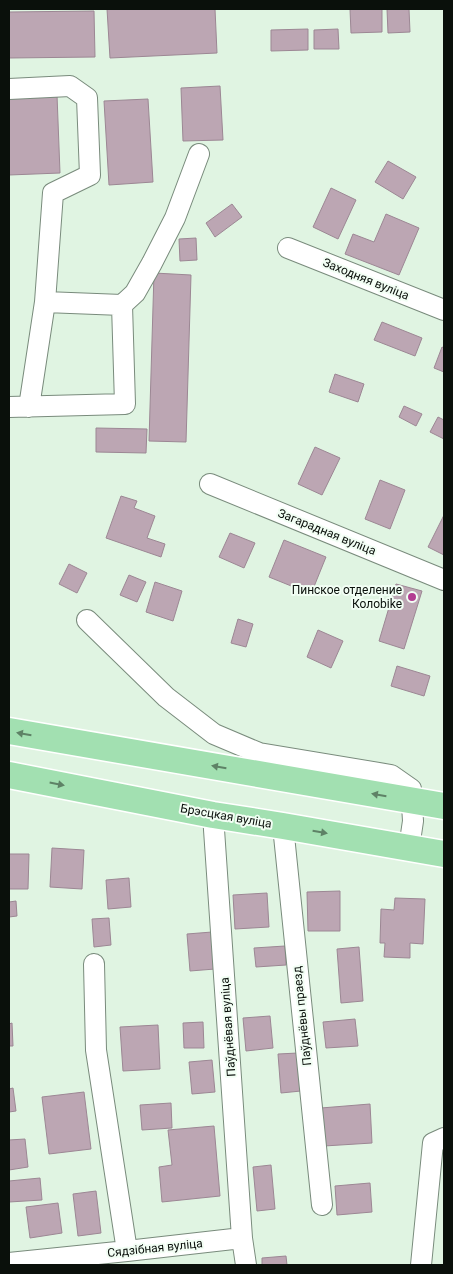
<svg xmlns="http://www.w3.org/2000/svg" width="453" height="1274" viewBox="0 0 453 1274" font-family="Roboto,sans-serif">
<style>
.building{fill:#bca6b3;stroke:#9c8794}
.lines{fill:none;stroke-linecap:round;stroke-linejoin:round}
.minor-casing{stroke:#798b7c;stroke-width:22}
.major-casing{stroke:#fff;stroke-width:29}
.minor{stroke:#fff;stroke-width:20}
.major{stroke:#a2e0b1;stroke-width:26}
.oneway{fill:#5e8266}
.poi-dot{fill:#b33c92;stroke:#f2fef4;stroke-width:2}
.labels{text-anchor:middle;stroke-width:4;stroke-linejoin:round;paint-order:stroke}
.street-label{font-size:12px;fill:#0a100b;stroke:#f2fef4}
.poi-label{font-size:12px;fill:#0a100b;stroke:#f2fef4;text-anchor:end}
</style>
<rect width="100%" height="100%" fill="#e0f4e2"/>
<path class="building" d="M107 9H215L217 53 110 58Z
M350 9H382V32L351 33Z
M387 9H409L410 32 388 33Z
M94 11 95 57 9 58V12Z
M308 29V50L271 51V30Z
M338 29 339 49H314V30Z
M220 86 223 140 183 141 181 88Z
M57 95 60 173 9 175V97Z
M148 99 153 182 109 185 104 101Z
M388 161 416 177 403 199 375 182Z
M331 188 356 200 338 239 313 227Z
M232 204 242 217 215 237 206 223Z
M386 214 419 228 399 275 345 254 353 234 374 242Z
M196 238 197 260 180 261 179 239Z
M154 273 191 275 186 442 149 441Z
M382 322 422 338 415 356 374 340Z
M442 347 444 348V372L434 368Z
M335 374 364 384 358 402 329 392Z
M404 406 422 414 416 426 399 417Z
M438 417 444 420V439L430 432Z
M96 428 147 429 146 453 96 452Z
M315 447 340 458 322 495 298 484Z
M380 480 405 490 390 529 365 519Z
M121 496 137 501 134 508 155 516 147 538 165 544 161 557 106 538Z
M444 515V555L428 547Z
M230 533 255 543 244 568 219 557Z
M284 540 326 557 311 594 269 577Z
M69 564 87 573 77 593 59 584Z
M129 575 146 582 137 602 120 595Z
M155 582 182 591 173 621 146 612Z
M396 584 422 591 404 649 379 641Z
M238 619 253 624 246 647 231 643Z
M318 630 343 641 331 668 307 657Z
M397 666 430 676 424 696 391 686Z
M52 848 84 850 82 889 50 887Z
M9 854H29L28 889H9Z
M129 878 131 907 108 909 106 880Z
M340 891V931H308L307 892Z
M267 893 269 927 235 929 233 895Z
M395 898 425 899 423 944 410 943V958L384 957 385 943H380L381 909 394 910Z
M16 901 17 916 9 917V902Z
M109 918 111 945 94 947 92 919Z
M212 932 215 969 190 971 187 934Z
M285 946 286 965 256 967 254 948Z
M359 947 363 1001 341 1003 337 949Z
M270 1016 273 1048 246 1051 243 1018Z
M355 1019 358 1046 326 1048 323 1022Z
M203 1022 204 1048H184L183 1023Z
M12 1023 13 1046H9V1024Z
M158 1025 160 1069 123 1071 120 1027Z
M298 1053 301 1091 281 1093 278 1054Z
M212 1060 215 1092 192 1094 189 1062Z
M13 1088 16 1111 9 1112V1089Z
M84 1092 91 1149 49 1154 42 1097Z
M171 1103 172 1128 142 1130 140 1105Z
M370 1104 372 1143 324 1146 321 1108Z
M214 1126 220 1196 162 1202 159 1167 172 1165 168 1130Z
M25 1139 28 1167 9 1170V1140Z
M271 1165 275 1209 257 1211 253 1167Z
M40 1178 42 1200 9 1202V1181Z
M370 1183 372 1212 337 1215 335 1186Z
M96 1191 101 1233 78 1236 73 1194Z
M58 1203 62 1233 30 1238 26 1207Z
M286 1256 287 1265H262V1258Z"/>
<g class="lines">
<g class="minor-casing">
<path id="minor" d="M9 89 70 86 87 98 90 175 53 193 45 302 29 407
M288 248 444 310
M45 302 122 305 135 293 152 263 175 218 199 154
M9 407 125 404 122 305
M210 484 444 580
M87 620 166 697 214 734 259 753 391 775 411 789 413 821 409 848
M213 815 242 1238 246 1265
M283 826 322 1205
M94 964 96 1050 127 1251
M9 1263 127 1251 242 1238
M421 1265 433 1143 444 1138"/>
</g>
<g class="major-casing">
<path id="major" d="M9 731 444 806
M9 775 213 815 283 826 444 854"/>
</g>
<use href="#minor" class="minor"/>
<use href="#major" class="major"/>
</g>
<defs><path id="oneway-solid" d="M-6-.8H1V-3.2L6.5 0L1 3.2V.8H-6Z" transform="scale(1.25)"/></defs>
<g class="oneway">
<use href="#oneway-solid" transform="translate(24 734) rotate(-170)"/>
<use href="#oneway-solid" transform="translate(219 767) rotate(-170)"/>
<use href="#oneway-solid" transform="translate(57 784) rotate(11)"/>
<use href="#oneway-solid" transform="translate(379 795) rotate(-170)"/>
<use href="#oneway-solid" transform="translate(320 832) rotate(10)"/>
</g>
<circle class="poi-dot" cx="412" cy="597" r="5"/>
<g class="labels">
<g class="street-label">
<text transform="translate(366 279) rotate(22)" y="4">Заходняя вуліца</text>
<text transform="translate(327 532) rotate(22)" y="4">Загарадная вуліца</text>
<text transform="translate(226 816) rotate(10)" y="4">Брэсцкая вуліца</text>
<text transform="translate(302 1016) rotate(-96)" y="4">Паўднёвы праезд</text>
<text transform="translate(228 1027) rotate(-94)" y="4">Паўднёвая вуліца</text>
<text transform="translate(155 1248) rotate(-6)" y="4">Сядзібная вуліца</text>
</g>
<g class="poi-label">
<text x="402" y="594">Пинское отделение<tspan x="402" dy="14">Колоbike</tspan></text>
</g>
</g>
<rect width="453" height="1274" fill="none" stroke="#0a100b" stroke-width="20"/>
</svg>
